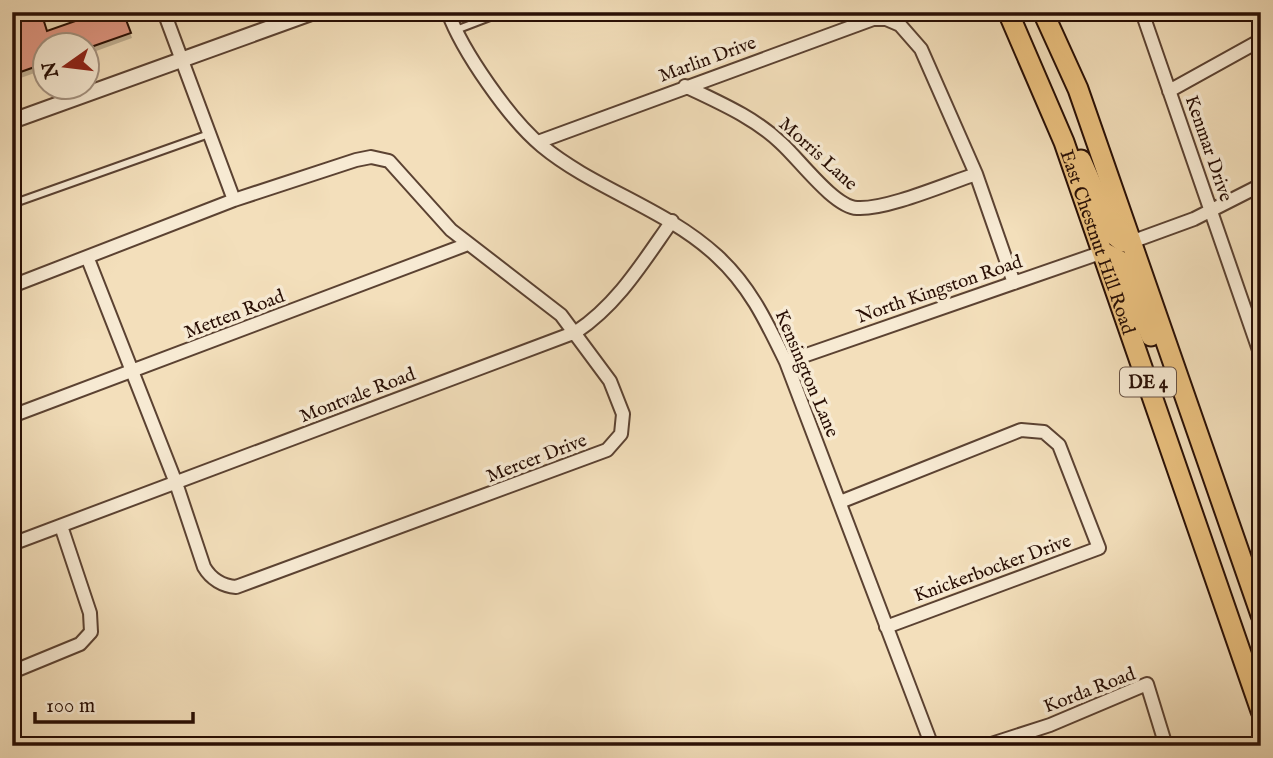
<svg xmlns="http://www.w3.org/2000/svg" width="1273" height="758" viewBox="0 0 1273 758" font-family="'IM FELL English',serif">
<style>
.shadow{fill:#0003}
.building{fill:#e29884;stroke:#280e04;stroke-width:2}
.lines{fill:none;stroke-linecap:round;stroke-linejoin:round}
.service-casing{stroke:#5b4232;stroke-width:10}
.minor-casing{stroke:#5b4232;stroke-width:16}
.tertiary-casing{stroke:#5b4232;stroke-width:18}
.primary-casing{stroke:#280e04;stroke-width:23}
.service{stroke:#f7ead3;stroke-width:6}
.minor{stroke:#f7ead3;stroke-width:12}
.tertiary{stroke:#f7ead3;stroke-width:14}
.primary{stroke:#eac07e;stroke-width:19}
.labels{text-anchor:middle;stroke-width:7;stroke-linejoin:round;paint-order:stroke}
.shield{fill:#f7ead3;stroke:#665042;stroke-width:2}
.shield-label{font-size:18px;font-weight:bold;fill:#280e04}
.street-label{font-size:19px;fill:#280e04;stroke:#f7ead3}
</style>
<rect width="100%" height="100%" fill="#f3dfbb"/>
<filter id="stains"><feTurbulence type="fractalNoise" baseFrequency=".00286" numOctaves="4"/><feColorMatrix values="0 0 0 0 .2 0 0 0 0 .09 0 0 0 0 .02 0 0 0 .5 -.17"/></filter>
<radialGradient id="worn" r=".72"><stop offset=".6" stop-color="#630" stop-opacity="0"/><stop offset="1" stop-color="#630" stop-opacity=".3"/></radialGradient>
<path class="shadow" d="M123 12 132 38 88 54V46H46V69L12 81V22L48 33Z"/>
<path class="building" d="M19 12H41L47 31 101 12H123L131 33 88 48V46H46V63L12 75V21L21 18Z"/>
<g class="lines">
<g class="service-casing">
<path id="service" d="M267 12 272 25
M606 12 612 15 620 12
M456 30 503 12
M12 204 209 134"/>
</g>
<g class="minor-casing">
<path id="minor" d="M164 12 234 200
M448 12C462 51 510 120 542 146 594 189 665 208 717 256 750 286 767 323 786 362L932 746
M1142 12 1261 356
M685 86C718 102 754 117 781 143 799 159 834 207 857 208 886 210 946 184 976 174
M1169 91 1261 40
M538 142 873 19H886L900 25 921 49 976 174 1014 283
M1131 242 1194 219 1261 185
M12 286 234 200 356 160 371 157 389 161 451 230 561 315 610 381 623 414 621 434 607 450 236 587C223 586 211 579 204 567L176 483 88 259
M786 362 1103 252
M12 416 468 244
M840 502 1021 430 1044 432 1059 445 1099 548 886 627
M12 544 576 332C618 304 643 262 672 221
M12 672 80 644 91 632 90 613 61 526
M985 746 1050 725 1147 684 1166 746"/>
</g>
<g class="tertiary-casing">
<path id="tertiary" d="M12 121 314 12"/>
</g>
<g class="primary-casing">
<g id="primary">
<path id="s1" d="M1008 12 1064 142 1261 711"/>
<path d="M1043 12 1078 89 1261 615"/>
<path d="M1081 160 1114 235 1123 242H1131"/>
<path d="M1103 252 1122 262 1151 336"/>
</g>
</g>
<use href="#service" class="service"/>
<use href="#minor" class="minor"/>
<use href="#tertiary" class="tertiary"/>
<use href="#primary" class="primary"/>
</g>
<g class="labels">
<rect class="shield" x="1120" y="367.5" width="56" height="29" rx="5"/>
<g class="shield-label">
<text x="1148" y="388">DE 4</text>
</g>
<g class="street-label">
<text transform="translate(707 58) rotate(-20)" y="7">Marlin Drive</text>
<text transform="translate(1210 148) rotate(71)" y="7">Kenmar Drive</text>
<text transform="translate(819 153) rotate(42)" y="7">Morris Lane</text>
<text dy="7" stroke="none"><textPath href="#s1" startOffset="247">East Chestnut Hill Road</textPath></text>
<text transform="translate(939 288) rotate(-19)" y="7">North Kingston Road</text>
<text transform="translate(234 313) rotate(-21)" y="7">Metten Road</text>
<text transform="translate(808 373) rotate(67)" y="7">Kensington Lane</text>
<text transform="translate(357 394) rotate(-21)" y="7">Montvale Road</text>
<text transform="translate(536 457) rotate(-21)" y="7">Mercer Drive</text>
<text transform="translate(992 567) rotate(-20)" y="7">Knickerbocker Drive</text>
<text transform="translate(1089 689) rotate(-21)" y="7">Korda Road</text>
</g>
</g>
<rect width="1273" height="758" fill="none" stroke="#f3dfbb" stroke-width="42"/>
<rect x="14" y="14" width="1245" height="730" fill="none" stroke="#280e04" stroke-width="3.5"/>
<rect x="21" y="21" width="1231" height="716" fill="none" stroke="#280e04" stroke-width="2"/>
<g transform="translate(66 66) rotate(256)"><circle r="33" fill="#f7ead3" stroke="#a49280" stroke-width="2"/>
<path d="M0-5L12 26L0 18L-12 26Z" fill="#8f2418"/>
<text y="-10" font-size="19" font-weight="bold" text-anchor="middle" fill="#280e04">N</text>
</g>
<path d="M35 712v10h158v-10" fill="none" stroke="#280e04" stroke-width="3.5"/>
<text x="46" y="712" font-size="21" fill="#280e04" stroke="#f7ead3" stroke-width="5" paint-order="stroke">100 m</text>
<rect width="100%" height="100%" filter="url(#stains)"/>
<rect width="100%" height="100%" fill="url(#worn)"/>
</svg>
